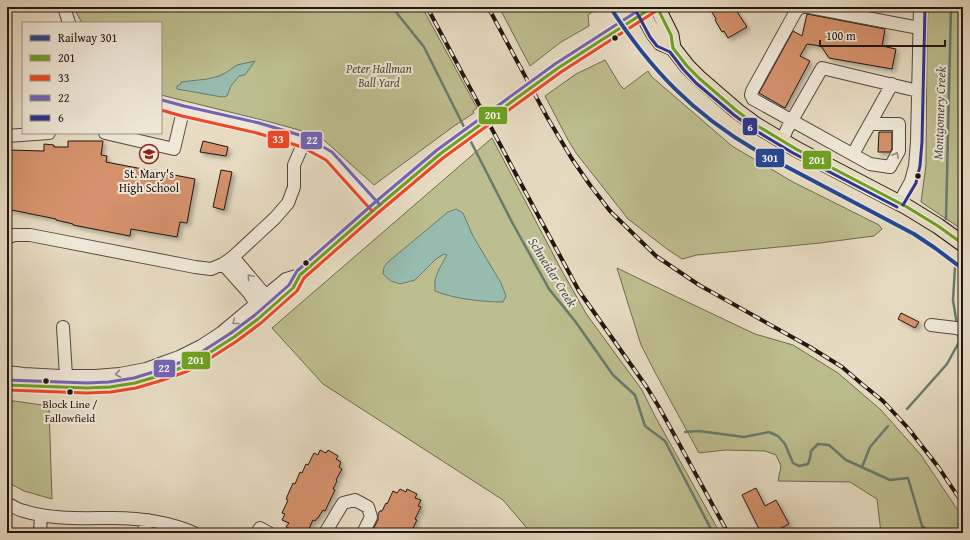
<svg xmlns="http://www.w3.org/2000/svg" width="970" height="540" viewBox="0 0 970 540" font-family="'Gentium Book Plus',serif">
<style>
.green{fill:#bdbe8f;stroke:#706a50}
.water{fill:#97bcaf;stroke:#687a70}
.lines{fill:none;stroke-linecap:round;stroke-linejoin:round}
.stream{stroke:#687a70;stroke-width:2.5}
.building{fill:#d5926c;stroke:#221611;filter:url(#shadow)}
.minor-casing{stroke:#53483e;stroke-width:14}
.major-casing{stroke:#221611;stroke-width:17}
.minor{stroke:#efe8d8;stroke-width:12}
.major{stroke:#e7dcc3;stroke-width:15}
.rail-casing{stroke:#221611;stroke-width:4}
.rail{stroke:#efe8d8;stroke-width:2.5;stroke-dasharray:8;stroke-linecap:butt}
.minor-bridge-casing{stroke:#53483e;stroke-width:14;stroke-linecap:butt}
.minor-bridge{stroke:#efe8d8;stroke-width:12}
.bus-1-casing{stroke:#efe8d8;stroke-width:6}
.bus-2-casing{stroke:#efe8d8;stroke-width:6}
.bus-3-casing{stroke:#efe8d8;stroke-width:6}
.bus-4-casing{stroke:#efe8d8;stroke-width:6}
.bus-1{stroke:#6ea120;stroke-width:3}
.bus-2{stroke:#f14625;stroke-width:3}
.bus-3{stroke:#7364b8;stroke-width:3}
.bus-4{stroke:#2e3491;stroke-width:3}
.rail-1-casing{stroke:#efe8d8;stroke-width:7}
.rail-1{stroke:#244895;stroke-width:4}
.oneway{stroke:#938a7e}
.bus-dot{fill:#221611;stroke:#efe8d8;stroke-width:1.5}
.labels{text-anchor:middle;stroke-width:4;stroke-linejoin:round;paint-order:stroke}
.bus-label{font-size:11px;fill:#221611;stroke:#efe8d8}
.park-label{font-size:12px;font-style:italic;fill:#504837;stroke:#efe8d8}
.poi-label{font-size:12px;fill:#221611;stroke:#efe8d8}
.water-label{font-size:13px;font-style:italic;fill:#4b5048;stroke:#efe8d8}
.line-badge{stroke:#efe8d8;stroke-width:1.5}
.badge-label{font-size:11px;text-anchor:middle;font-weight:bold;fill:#fff}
</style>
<defs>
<filter id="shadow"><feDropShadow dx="3" dy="3" stdDeviation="2" flood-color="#0004"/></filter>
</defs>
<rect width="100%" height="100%" fill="#e7dcc3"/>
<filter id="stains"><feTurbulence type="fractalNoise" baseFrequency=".005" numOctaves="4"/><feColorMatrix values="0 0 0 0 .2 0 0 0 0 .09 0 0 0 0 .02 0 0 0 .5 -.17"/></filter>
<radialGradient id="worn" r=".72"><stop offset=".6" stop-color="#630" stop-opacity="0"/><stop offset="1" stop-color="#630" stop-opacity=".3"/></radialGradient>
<path class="green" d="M75 7H422L477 108 473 111 474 113 454 126 374 185 325 141 299 130 274 123 161 95V23H82L76 12Z
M499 7H600L588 15 589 26 561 42 530 66Z
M928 7H963V230L921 202 926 165 927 44Z
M605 60 620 85 624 89 648 71 652 77 732 146 793 182 879 225 882 229 874 236 820 243 697 255 682 259 667 249 628 219 576 153 568 140 545 96 576 74Z
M492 138 562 271 587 315 642 390 656 418 720 533H531L503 500 323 384 272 328Z
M617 268 679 298 755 334 793 345 838 373 881 410 921 455 963 518V533H881L877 499 850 482 778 481 781 466 776 455 765 451 725 450 699 453 657 376 641 345Z
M7 400 49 406 52 499 24 491 7 482Z"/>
<path class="water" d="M255 61 245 75 239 76 231 86 227 96 222 97 177 89V86L181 84V82L207 79 219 76 227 72 237 65Z
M456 209 463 213 473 236 501 283 506 296 503 302C482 302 455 299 435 291V280L439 269 447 255 444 254 436 259 415 280 400 284 391 281 383 274 384 267 388 262 448 212Z"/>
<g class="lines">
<path class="stream" d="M392 7 424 47 466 131
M469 138 513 224 549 289 575 321 613 375 635 395 645 426 665 441 713 533
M946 219 951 7
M955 267 953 300 957 325
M907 409 947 364 959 342 958 331
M685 432 699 431 744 437 769 432 778 436 785 444 793 463 799 466 808 464 810 458 811 451 818 444 829 445 846 460 890 480 908 478 916 505 922 526 931 533
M862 467 870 447 888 426"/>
</g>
<path class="building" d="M709 7H734L747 27 728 38 724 31 722 32 715 20 716 19Z
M807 14 885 29 882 46 896 49 892 69 829 58 821 46 807 44 800 56 810 61 785 108 759 93 793 31 802 36Z
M879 132H892V149L890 152H878Z
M68 141H103L101 155 107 156 106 162 195 179 187 223 180 222 177 237 131 229 130 236 73 225V224L56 220V219L7 209V150L44 151V144L54 145V147H68Z
M203 141 228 147 226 156 200 152Z
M221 170 232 172 224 210 213 207Z
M901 313 919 322 915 328 898 319Z
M320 450 326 453 328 450 338 456 336 459 341 462 339 467 342 469 336 480 337 481 333 489 335 490 325 511 323 510 318 518H317L315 521 313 520 307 533 298 529 296 532 286 527 289 523 282 520 285 514 282 513 288 500 286 499 293 483 295 484 300 472 302 473 306 464 308 465 314 453 318 455Z
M756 488 765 506 776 500 789 524 777 530 779 533H761L742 495Z
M400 489 406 492 407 489 417 494 415 498 421 500 418 506 421 507 415 519 417 520 413 528 422 533H371L378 520V514L380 511H382L386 503 387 504 393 491 397 493Z"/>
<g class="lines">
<g class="minor-casing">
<path id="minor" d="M64 7 69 23
M558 68 649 9
M161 105 183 111 258 128 279 134 304 142 329 156 376 208
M870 124H899V151L890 167 870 164 753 99 751 95 752 91 796 11 801 7H809L919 28
M105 133 174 149 183 111
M7 136 49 133
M782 141 787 129 822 68 918 91
M853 154 892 84
M899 203 911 181 915 166 917 142 920 7
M7 238 14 235H30L195 267 211 269 223 264 233 257 275 218 288 203 294 187V165L304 142
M233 257 266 296
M223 264 249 293 256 304
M931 325 956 328 963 330
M63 327 66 376
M7 372 24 374 60 376H95L120 374 146 369 162 363 179 357 201 346 221 333 286 279 300 275
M7 385 87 388 110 387 135 383 162 375 186 366 206 355 234 337 258 319 293 288 300 275 376 208 440 154
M7 503C12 506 18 510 24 511 53 520 83 518 113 518 140 518 169 522 194 533
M40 533 41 515
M143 533 148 520
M257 533 260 528 269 533
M325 533 343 503 355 500 368 507 371 517 363 533"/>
</g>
<g class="major-casing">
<path id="major" d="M639 7 654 34 661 43 673 48
M657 7 671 35 673 48 687 66 700 79 737 111 756 125 796 149 907 207 938 226 963 244"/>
</g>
<use href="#minor" class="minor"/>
<use href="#major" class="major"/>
<g class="rail-casing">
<path id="rail" d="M427 7 519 180 579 291 646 386 659 407 728 533
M488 7 547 117 572 159 590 185 610 211 656 256 699 285 810 347 842 367 862 384 883 401 908 428 939 468 963 504"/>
</g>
<use href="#rail" class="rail"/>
<g class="minor-bridge-casing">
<path id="minor-bridge" d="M440 154 558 68"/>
</g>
<use href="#minor-bridge" class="minor-bridge"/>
<g class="bus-1-casing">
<path id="bus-1" d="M657 7 671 35 673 48 687 66 700 79 737 111 756 125 796 149 907 207 938 226 963 244
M7 385 87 388 110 387 135 383 162 375 186 366 206 355 234 337 258 319 293 288 300 275 376 208 440 154 558 68 653 7"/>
</g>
<g class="bus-2-casing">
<path id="bus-2" d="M161 110 182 116 257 133 302 147 326 160 372 211
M7 390 87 393 111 392 136 388 163 380 188 371 209 359 237 341 261 323 297 291 304 278 379 212 443 158 561 72 656 11"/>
</g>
<g class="bus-3-casing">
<path id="bus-3" d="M162 100 184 106 259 123 306 137 332 152 380 205
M7 380 87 383 109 382 134 378 160 370 184 361 203 351 231 333 255 315 289 285 297 271 373 204 437 150 555 64 636 12 634 9"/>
</g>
<g class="bus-4-casing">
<path id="bus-4" d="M635 9 650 37 657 46 670 52 683 69 696 83 734 115 753 129 793 153 897 207
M903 205 916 183 920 166 922 142 925 7"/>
</g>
<use href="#bus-1" class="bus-1"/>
<use href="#bus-2" class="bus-2"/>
<use href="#bus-3" class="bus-3"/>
<use href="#bus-4" class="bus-4"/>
<g class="rail-1-casing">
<path id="rail-1" d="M610 7C650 69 693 114 757 151L914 234 935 248 963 269"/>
</g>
<use href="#rail-1" class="rail-1"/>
</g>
<defs><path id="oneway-chevron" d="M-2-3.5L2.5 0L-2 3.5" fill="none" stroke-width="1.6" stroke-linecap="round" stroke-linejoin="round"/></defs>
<g class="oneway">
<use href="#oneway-chevron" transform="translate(896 155) rotate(-63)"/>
<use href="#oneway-chevron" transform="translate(250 277) rotate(-130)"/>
<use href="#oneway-chevron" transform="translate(235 322) rotate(141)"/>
<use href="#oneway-chevron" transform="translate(118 374) rotate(172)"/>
</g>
<defs>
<g id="school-ring" transform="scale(1)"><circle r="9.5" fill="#efe8d8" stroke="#8f2418" stroke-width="1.5"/><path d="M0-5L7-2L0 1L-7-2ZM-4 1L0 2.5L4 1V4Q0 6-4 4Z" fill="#8f2418"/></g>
</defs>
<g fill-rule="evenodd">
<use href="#school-ring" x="149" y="154"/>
</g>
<g class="bus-dot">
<circle cx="615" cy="38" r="3.5"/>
<circle cx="918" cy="176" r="3.5"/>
<circle cx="306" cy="263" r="3.5"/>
<circle cx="46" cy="381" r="3.5"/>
<circle cx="70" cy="392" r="3.5"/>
</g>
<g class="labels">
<g class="bus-label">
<text x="70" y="408">Block Line /<tspan x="70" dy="14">Fallowfield</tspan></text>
</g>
<g class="park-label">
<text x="379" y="73">Peter Hallman<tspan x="379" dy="14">Ball Yard</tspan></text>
</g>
<g class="poi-label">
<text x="149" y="178">St. Mary's<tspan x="149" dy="14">High School</tspan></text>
</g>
<g class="water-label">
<text transform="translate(939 113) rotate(-88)" y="5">Montgomery Creek</text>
<text transform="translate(553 272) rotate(58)" y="5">Schneider Creek</text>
</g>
</g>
<g class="line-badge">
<rect x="478" y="106" width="30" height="19" rx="4" fill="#6ea120"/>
<rect x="742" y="117" width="16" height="19" rx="4" fill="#2e3491"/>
<rect x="267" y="130" width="23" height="19" rx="4" fill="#f14625"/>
<rect x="300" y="131" width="23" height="19" rx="4" fill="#7364b8"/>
<rect x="755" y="148" width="30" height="20" rx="4" fill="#244895"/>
<rect x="802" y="150" width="30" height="20" rx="4" fill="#6ea120"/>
<rect x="181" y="351" width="30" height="19" rx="4" fill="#6ea120"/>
<rect x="153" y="359" width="23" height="19" rx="4" fill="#7364b8"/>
</g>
<g class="badge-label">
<text x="493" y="119">201</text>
<text x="750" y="131">6</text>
<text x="278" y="143">33</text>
<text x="312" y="144">22</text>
<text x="770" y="162">301</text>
<text x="817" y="164">201</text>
<text x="196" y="364">201</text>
<text x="164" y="372">22</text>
</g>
<rect width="970" height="540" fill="none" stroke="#e7dcc3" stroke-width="24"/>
<rect x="8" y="8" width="954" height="524" fill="none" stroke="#221611" stroke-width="2"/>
<rect x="12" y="12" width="946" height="516" fill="none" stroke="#221611"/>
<rect x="22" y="22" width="140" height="112" fill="#efe8d8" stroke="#9d9488"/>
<rect x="30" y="35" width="20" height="6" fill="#244895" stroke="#9d9488"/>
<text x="58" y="42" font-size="12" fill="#221611">Railway 301</text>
<rect x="30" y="55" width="20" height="6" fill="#6ea120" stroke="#9d9488"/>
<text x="58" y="62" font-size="12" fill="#221611">201</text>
<rect x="30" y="75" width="20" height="6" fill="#f14625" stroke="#9d9488"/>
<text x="58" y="82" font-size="12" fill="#221611">33</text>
<rect x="30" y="95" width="20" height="6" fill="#7364b8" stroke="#9d9488"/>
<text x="58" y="102" font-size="12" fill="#221611">22</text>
<rect x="30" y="115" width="20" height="6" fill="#2e3491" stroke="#9d9488"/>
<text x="58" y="122" font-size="12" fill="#221611">6</text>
<path d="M820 40v6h125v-6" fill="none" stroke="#221611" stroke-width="2"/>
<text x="826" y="40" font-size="12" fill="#221611" stroke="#efe8d8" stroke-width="3" paint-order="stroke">100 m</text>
<rect width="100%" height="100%" filter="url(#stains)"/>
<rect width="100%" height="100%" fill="url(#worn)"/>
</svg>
